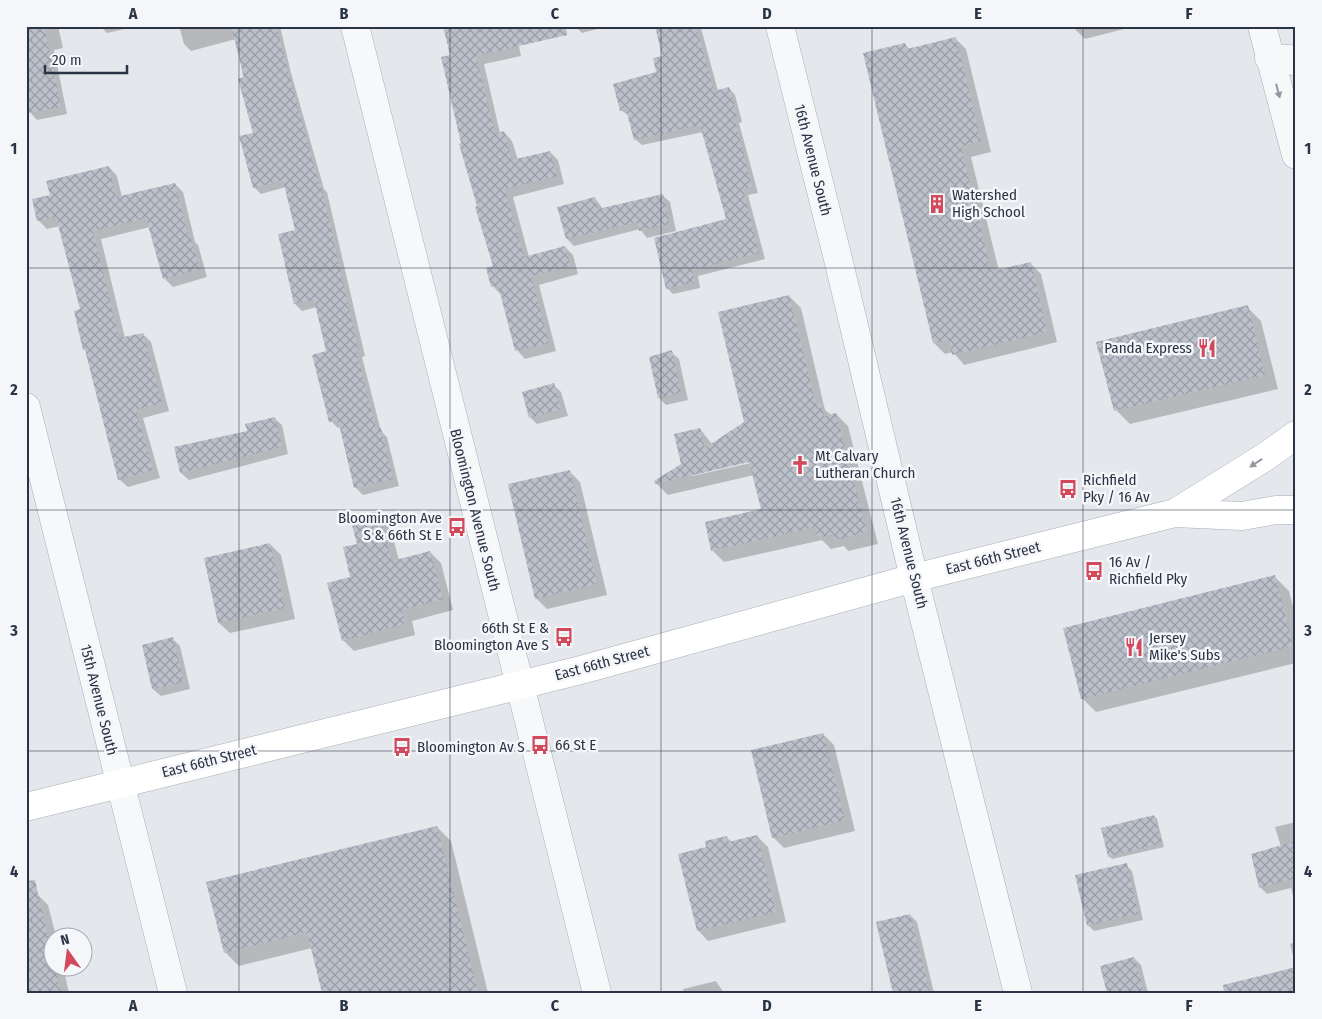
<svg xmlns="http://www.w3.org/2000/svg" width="1322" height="1019" viewBox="0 0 1322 1019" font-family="'Fira Sans Condensed',sans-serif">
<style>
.shadow{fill:#0003;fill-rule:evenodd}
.building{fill:url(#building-cross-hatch)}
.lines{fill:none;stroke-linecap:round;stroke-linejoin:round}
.minor-casing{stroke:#a9aeb7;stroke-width:29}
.tertiary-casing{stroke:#a9aeb7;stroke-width:29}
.secondary-casing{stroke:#a9aeb7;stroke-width:29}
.minor{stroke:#f7f8fa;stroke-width:28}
.tertiary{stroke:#f7f8fa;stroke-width:28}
.secondary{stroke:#fff;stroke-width:28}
.oneway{fill:#9196a0}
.oneway2{fill:#959aa2}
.grid{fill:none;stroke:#2b3445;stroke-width:1;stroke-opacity:0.55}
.labels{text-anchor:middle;stroke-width:5;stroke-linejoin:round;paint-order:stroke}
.street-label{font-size:15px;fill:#2b3445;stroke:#f4f6f9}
.poi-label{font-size:15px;fill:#2b3445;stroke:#f4f6f9;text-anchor:start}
.neatline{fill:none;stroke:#2b3445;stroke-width:2}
.grid-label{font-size:16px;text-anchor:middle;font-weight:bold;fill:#2b3445}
</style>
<defs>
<pattern id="building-cross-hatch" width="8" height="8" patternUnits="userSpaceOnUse" patternTransform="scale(1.25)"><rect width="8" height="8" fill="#bbc0ca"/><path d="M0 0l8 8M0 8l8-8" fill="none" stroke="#989da6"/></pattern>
</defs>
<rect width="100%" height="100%" fill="#e4e7ec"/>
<path class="shadow" d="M26 26H58L63 48 54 50 67 114 37 120 30 112Z
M100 26H137L107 33Z
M179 26H280L291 73 324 189 327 192 365 356 362 357 381 431 387 437 399 486 363 495 356 488 341 427 338 428 331 421 327 352 317 307 302 311 295 304 296 231 286 187 261 194 254 187V133L236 39 191 51 184 44Z
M515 26 521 56 484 64 500 133 504 132 512 141 518 160 550 152 558 160 564 184 513 197 529 257 565 247 573 255 578 274 539 285 556 351 525 359 517 350 501 295 493 286 495 267 476 208 478 207 463 144 451 56Z
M575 26H609L582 33Z
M656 26H705L701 28 718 91 729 88 735 95 742 122 739 123 758 193 748 195 765 259 698 276 700 288 673 294 667 288 727 220 703 132 642 145 635 139 629 116 621 110 658 73 663 56Z
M1072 26H1136L1085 39Z
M956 39 966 49 991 152 971 157 999 271 1030 263 1041 274 1057 342 964 365 953 352 945 354 934 343 865 54 905 44 910 50Z
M109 167 117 176 122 197 175 184 183 192 195 242 198 245 207 277 173 287 165 279 150 227 101 239 125 338 143 334 151 342 169 411 143 418 160 478 128 487 119 479 81 310 60 226 47 229 38 220 51 196Z
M662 195 670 202 676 231 647 238 640 229 574 246 567 239 595 198 603 209Z
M789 296 801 308 825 410 831 415 836 414 848 426 878 544 848 551 844 546 831 549 822 540 724 562 712 550 762 510 754 475 668 495 656 483 682 464 700 429 712 444 746 422ZM755 459V462L692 476V474Z
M1247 307 1261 321 1278 389 1130 424 1116 410Z
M671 352 679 359 688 400 666 405 659 398 650 358Z
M554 385 561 392 568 416 537 424 530 417Z
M274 418 282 425 288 454 189 480 181 473Z
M569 471 580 482 607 595 547 609 536 598Z
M378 512 389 523 399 560 430 552 441 563 453 610 412 621 415 635 354 651 343 640 352 578 358 545Z
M270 544 281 555 295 619 230 633 219 623Z
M1275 577 1289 591 1296 618V663L1096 712 1082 698Z
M173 639 180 646 190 689 161 696 153 689Z
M823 734 834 745 855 831 784 848 773 837Z
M1154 816 1157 819 1164 847 1112 859 1109 856Z
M1296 822V907L1291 888 1267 894 1260 887 1281 847 1275 827Z
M437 827 451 841 488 993H323L312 948 239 966 225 952Z
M757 836 768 847 786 922 708 941 698 930 708 848 727 838 732 842Z
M1126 865 1132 871 1143 920 1094 931 1088 925Z
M38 895 48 905 56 936H52V966H63L69 993H28Z
M910 915 917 922 934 993H895Z
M1296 942V967L1290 944Z
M1134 958 1141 965 1148 993H1108Z
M716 981 724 993H684L683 989Z"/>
<path class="building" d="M26 26H44L61 107 29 113 26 100Z
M231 26H276L319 184H321L358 349 356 350 376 429 381 428 393 479 354 488 338 420 329 422 312 355 326 351 314 300 294 304 278 234 295 230 283 180 253 188 239 136 253 133 238 79 244 77Z
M443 26H566L567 35 476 56 495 134 504 131 512 160 550 151 557 176 505 189 524 257 565 246 571 266 531 276 549 343 515 351 498 285 491 287 486 268 493 266 475 207 477 206 459 144 461 143 441 57 450 55Z
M655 26H696L714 91 729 87 737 116 734 117 752 187 743 189 759 253 692 270 695 282 666 289 654 238 726 219 700 125 634 140 626 109 620 111 613 84 656 72 653 58 662 56Z
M956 37 981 141 961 146 991 271 1031 262 1047 332 952 355 949 340 933 343 863 53 905 43 907 49Z
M109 166 116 197 175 183 188 236H190L200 269 163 279 146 218 93 231 119 338 143 333 162 403 136 410 153 470 118 480 85 350H83L74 311 80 309 56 217 37 221 32 199 50 195 46 181Z
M663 194 670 224 639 231 637 222 566 239 557 207 595 197 598 209Z
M789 295 816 404 821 403 824 416 836 413 867 532 835 540 834 534 818 538 815 527 711 551 705 522 761 509 749 462 655 484 654 481 681 464 674 434 700 428 705 448 744 422 718 312Z
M1248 305 1265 375 1114 411 1096 342Z
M672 350 681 393 658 398 649 357Z
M554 383 561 409 529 418 522 392Z
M275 417 282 447 180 473 174 447 247 431 245 424Z
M570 470 597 584 535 599 508 484Z
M379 511 392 561 430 551 443 599 402 610 405 624 342 641 327 583 350 577 343 547 357 544 350 518Z
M270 543 285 608 218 623 204 558Z
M1275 575 1293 646 1081 699 1063 628Z
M173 637 184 682 152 689 142 645Z
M823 733 845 820 772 838 751 750Z
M1154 815 1162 843 1108 857 1101 828Z
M437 826 478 993H322L307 932 224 953 206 882Z
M757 835 776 912 697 931 678 854 706 847 705 841 727 836 728 842Z
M1296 841V878L1259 888 1251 854Z
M1127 863 1138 914 1087 926 1075 875Z
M35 880 52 955V966H55L61 993H26V881Z
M910 914 930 993H893L876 922Z
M1134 957 1144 993H1107L1100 966Z
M1296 967V993H1224L1223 985Z"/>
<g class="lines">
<g class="minor-casing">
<path id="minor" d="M780 26 839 263 914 578 1018 993
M26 407 173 993"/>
</g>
<g class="tertiary-casing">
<path id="tertiary" d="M355 26 597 993
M1262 26 1296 155
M1269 58 1289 59 1296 62"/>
</g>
<g class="secondary-casing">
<path id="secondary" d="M1175 513 1242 516 1276 510H1296
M26 807 581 670 914 578 1175 513 1265 457 1296 435"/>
</g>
<use href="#minor" class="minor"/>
<use href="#tertiary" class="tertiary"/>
<use href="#secondary" class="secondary"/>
</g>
<defs><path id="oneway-solid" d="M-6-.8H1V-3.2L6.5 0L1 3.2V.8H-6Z" transform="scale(1.25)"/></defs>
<use class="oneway" href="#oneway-solid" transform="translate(1278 91) rotate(75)"/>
<use class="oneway2" href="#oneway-solid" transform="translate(1256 463) rotate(147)"/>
<path class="grid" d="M239 26V993M450 26V993M661 26V993M872 26V993M1083 26V993M26 268H1296M26 510H1296M26 751H1296"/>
<defs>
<g id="building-bare" transform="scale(1.5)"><path d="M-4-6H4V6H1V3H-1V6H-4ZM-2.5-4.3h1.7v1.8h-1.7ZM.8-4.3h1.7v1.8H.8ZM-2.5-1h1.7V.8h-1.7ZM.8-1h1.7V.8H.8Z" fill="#d1495b" stroke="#f4f6f9" stroke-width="2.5" paint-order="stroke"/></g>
<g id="restaurant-bare" transform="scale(1.5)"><path d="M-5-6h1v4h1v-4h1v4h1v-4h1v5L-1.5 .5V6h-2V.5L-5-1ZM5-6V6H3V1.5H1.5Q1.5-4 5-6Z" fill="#d1495b" stroke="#f4f6f9" stroke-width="2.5" paint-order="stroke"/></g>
<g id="church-bare" transform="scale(1.5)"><path d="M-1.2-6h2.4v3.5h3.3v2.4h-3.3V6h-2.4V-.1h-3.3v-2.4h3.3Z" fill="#d1495b" stroke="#f4f6f9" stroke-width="2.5" paint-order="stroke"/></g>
<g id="bus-bare" transform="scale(1.5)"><path d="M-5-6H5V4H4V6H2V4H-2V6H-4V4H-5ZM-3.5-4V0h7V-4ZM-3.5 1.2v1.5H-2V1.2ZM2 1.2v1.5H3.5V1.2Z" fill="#d1495b" stroke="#f4f6f9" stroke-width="2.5" paint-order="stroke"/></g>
</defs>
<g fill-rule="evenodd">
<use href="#building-bare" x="937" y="204"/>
<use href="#restaurant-bare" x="1207" y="348"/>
<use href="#church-bare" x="800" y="465"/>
<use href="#bus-bare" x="1068" y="489"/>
<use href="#bus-bare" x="457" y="527"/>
<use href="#bus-bare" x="1094" y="571"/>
<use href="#bus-bare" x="564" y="637"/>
<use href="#restaurant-bare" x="1134" y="647"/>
<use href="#bus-bare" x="540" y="745"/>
<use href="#bus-bare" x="402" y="747"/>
</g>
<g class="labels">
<g class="street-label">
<text transform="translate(813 160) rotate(76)" y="5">16th Avenue South</text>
<text transform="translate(475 510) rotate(76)" y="5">Bloomington Avenue South</text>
<text transform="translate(909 553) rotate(76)" y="5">16th Avenue South</text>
<text transform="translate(993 558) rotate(-14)" y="5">East 66th Street</text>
<text transform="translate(602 663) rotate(-15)" y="5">East 66th Street</text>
<text transform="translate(99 700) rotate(76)" y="5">15th Avenue South</text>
<text transform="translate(209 761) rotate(-14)" y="5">East 66th Street</text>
</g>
<g class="poi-label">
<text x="952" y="200">Watershed<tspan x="952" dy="17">High School</tspan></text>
<text x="1192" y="353" text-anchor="end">Panda Express</text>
<text x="815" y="461">Mt Calvary<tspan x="815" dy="17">Lutheran Church</tspan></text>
<text x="1083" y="485">Richfield<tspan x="1083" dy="17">Pky / 16 Av</tspan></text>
<text x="442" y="523" text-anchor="end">Bloomington Ave<tspan x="442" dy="17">S &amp; 66th St E</tspan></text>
<text x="1109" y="567">16 Av /<tspan x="1109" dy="17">Richfield Pky</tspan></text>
<text x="549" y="633" text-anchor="end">66th St E &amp;<tspan x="549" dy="17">Bloomington Ave S</tspan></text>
<text x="1149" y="643">Jersey<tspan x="1149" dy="17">Mike's Subs</tspan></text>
<text x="555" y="750">66 St E</text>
<text x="417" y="752">Bloomington Av S</text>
</g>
</g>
<rect width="1322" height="1019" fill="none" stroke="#f4f6f9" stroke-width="55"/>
<g transform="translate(68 952) rotate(346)"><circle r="24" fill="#f4f6f9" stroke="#a4a8b1"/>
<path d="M0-4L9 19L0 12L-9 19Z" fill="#d1495b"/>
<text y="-8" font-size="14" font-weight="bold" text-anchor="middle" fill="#2b3445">N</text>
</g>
<path d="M45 65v8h82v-8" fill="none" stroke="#2b3445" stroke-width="2.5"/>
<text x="52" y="65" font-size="15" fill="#2b3445" stroke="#f4f6f9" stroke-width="4" paint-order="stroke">20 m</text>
<rect x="28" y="28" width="1266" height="964" class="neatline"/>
<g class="grid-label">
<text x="133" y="19">A</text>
<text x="344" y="19">B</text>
<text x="555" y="19">C</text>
<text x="767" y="19">D</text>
<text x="978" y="19">E</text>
<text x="1189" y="19">F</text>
<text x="14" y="154">1</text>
<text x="1308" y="154">1</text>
<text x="14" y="395">2</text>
<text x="1308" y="395">2</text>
<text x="14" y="636">3</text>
<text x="1308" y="636">3</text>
<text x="14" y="877">4</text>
<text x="1308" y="877">4</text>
<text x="133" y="1011">A</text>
<text x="344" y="1011">B</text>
<text x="555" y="1011">C</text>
<text x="767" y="1011">D</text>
<text x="978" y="1011">E</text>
<text x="1189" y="1011">F</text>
</g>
</svg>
